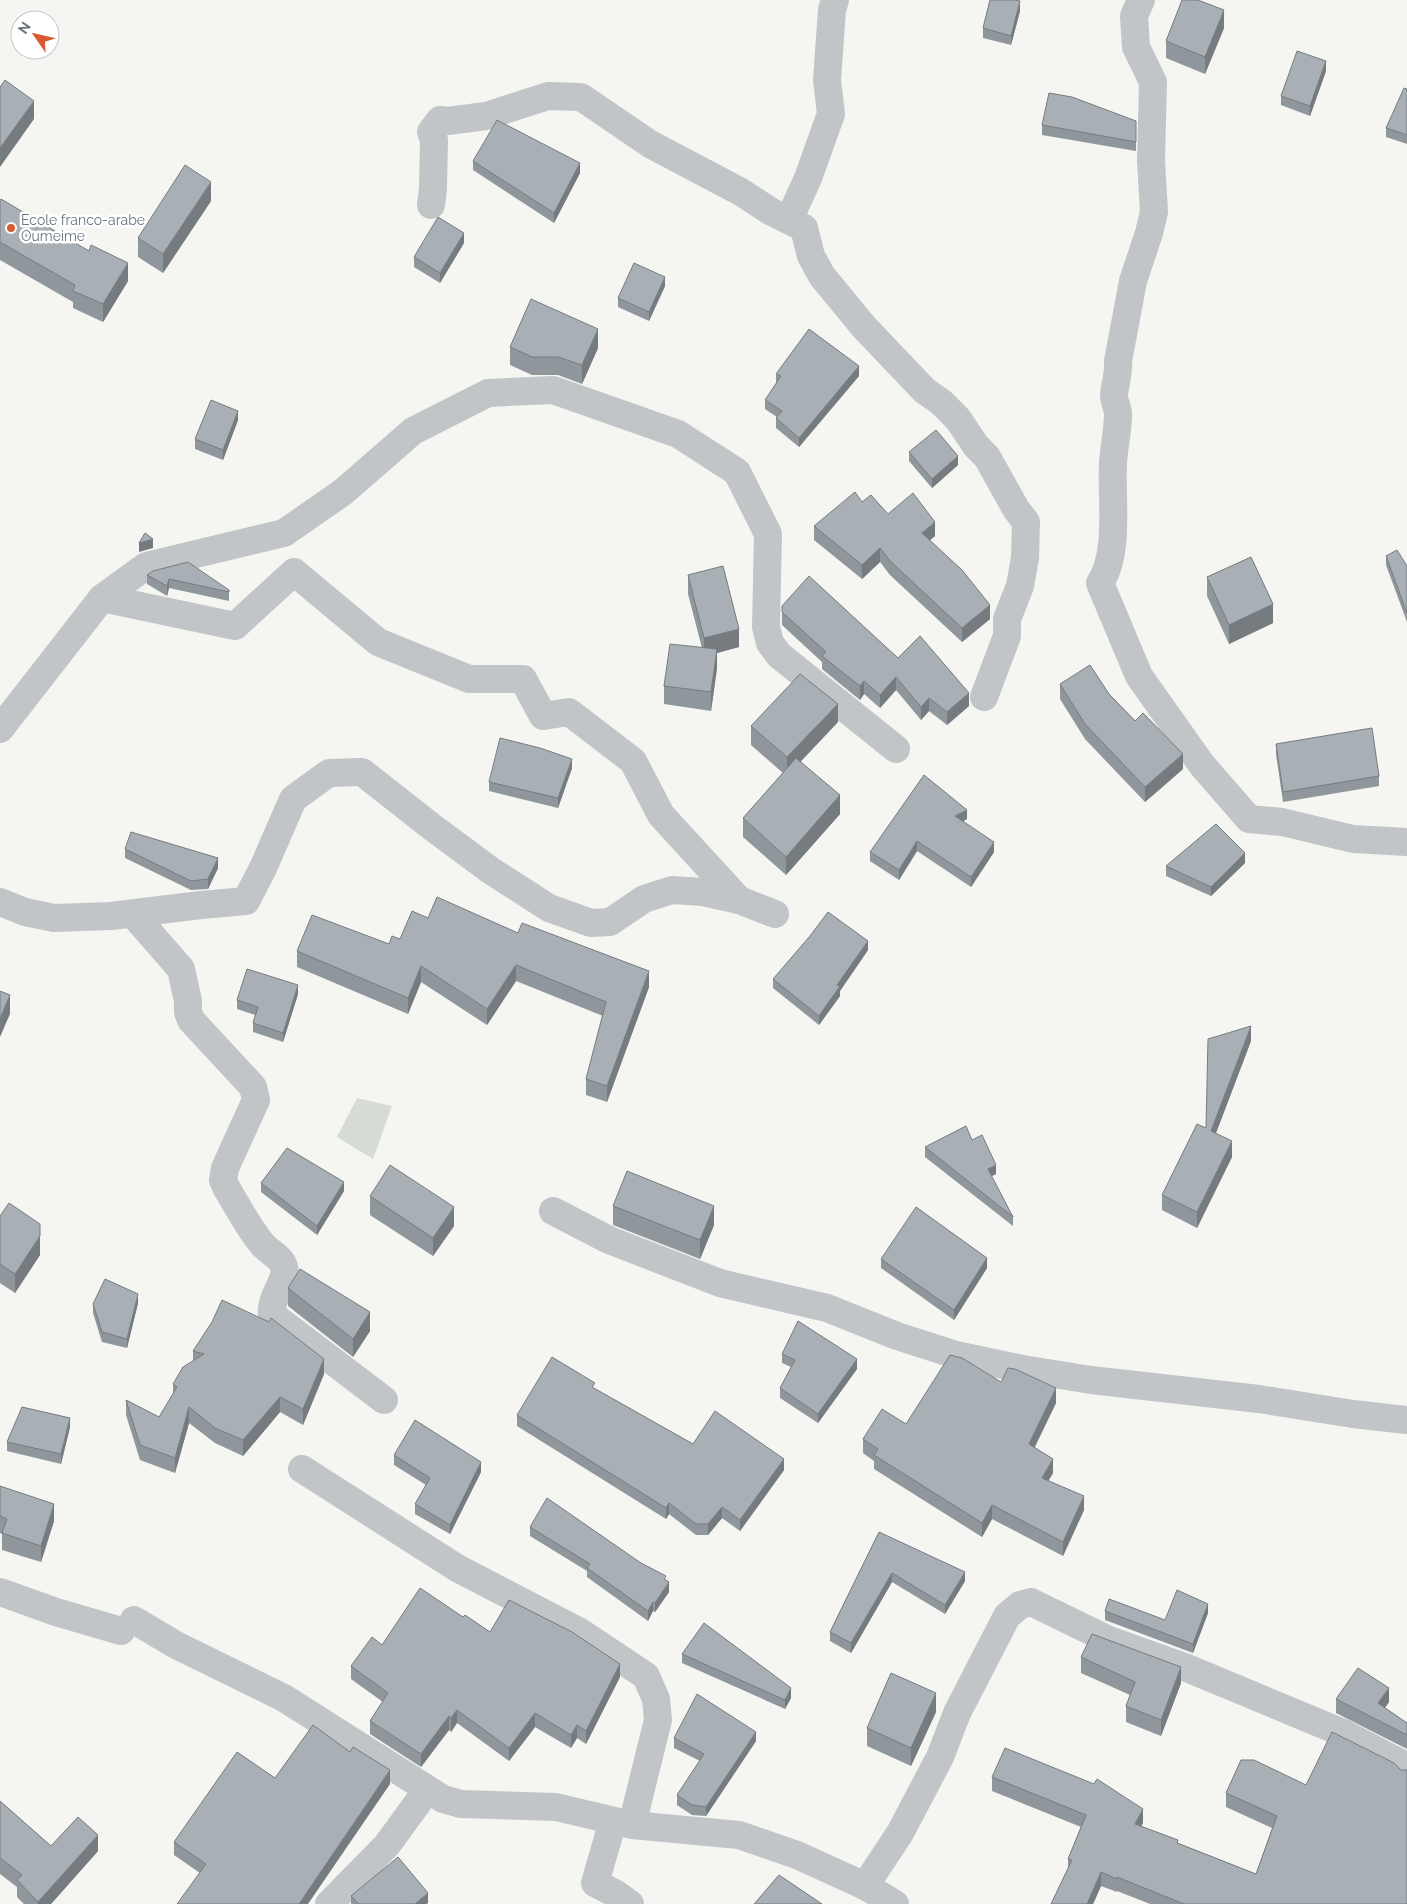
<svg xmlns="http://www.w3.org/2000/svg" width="1407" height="1904" viewBox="0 0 1407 1904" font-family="Raleway,sans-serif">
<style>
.green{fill:#d6dcd3}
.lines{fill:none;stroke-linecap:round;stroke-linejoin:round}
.minor{stroke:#c1c5c8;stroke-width:28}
.wall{fill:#90979c}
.shaded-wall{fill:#767b7f}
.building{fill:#a8b0b5;stroke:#767b7f}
.poi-dot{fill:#d75a30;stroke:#fff;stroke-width:2}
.labels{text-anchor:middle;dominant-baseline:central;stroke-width:5;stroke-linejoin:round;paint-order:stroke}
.poi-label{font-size:14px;fill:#667581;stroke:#fff;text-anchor:start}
</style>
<rect width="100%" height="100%" fill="#f5f5f2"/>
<polygon class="green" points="357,1098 392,1106 373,1159 337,1137"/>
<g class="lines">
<g class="minor">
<path d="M1141,0L1134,16L1136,47L1153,82L1151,160L1154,212L1149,233L1133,281L1118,361C1119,373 1115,384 1114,395C1114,402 1118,408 1118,414C1118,430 1114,447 1113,463C1111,499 1120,553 1100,583L1139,676L1202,765L1249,819L1282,822L1353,839L1407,842"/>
<polyline points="431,205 433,189 434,140 431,132 440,120 448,121 486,116 548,96 581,97 650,144 741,192 770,211 804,228 811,256 822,276 864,327 925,391 941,402 958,419 976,446 987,457 1016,509 1026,522 1025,558 1020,586 1007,619 1007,636 984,697"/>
<polyline points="789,220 808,178 831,114 827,80 832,10 835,0"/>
<polyline points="102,598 235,626 294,572 378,642 469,679 523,679 543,716 569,712 633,761 661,815 739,900"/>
<polyline points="0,729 102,598 146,566 284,533 343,492 413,431 488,393 553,390 678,434 737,472 768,534 766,627 770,643 779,655 896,749"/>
<polyline points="0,902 25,912 54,918 111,916 201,905 246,901 264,866 293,799 329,773 362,772 432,827 490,870 549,908 591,923 610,922 644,899 672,890 703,892 739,900 775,914"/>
<path d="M133,914L181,969L188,1001V1012L191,1020L253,1087L256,1100L225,1168L223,1180L227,1189C238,1207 249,1229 263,1245C269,1252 282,1258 284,1267C288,1280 269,1298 272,1315L384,1400"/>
<polyline points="553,1211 609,1240 720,1283 827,1308 897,1336 956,1355 1023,1369 1091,1380 1259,1399 1353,1414 1407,1420"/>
<polyline points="302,1469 457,1568 580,1632 646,1676 656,1699 658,1720 632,1825"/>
<polyline points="0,1592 56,1612 121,1631"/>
<polyline points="134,1620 176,1645 284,1698 443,1799 461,1804 556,1807 632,1825 739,1835 797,1855 865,1886 895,1904"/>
<polyline points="613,1821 595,1883 616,1894 630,1904"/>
<polyline points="865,1886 900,1833 940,1757 957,1713 1007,1616 1020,1605 1031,1602 1109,1640 1187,1668 1343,1733 1404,1765 1407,1769"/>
<polyline points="329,1904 387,1845 427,1790"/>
</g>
</g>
<g class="wall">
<polygon points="1020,11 1011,45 983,38 983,28"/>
<polygon points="1224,28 1205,74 1166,58 1166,41"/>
<polygon points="1326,71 1310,116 1281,105 1281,96"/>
<polygon points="1407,89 1407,144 1386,137 1386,128"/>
<polygon points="1136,121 1136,151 1042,135 1042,125"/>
<polygon points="473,161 580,173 554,223 473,170"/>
<polygon points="0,201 128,281 103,322 73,308 73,302 0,260"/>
<polygon points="211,201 163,273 138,257 138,238"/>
<polygon points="464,243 440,283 414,267 414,257"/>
<polygon points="665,286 649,321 618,307 618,298"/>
<polygon points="510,347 598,348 582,384 558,375 532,375 510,365"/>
<polygon points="776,374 859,376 799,447 776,428 776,418 777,417 765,409 765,400 776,384"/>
<polygon points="238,420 223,460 195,449 195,439"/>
<polygon points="909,452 958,465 932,488 909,461"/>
<polygon points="888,514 935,536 930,540 990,619 962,642 890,575 880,562 862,579 814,540 814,526"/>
<polygon points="1386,556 1407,566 1407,622 1386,565"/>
<polygon points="147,575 229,590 229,601 169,588 167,596 147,584"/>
<polygon points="688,575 739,647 717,653 717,668 711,711 664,704 664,686 702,648 688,594"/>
<polygon points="1207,577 1273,623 1229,644 1207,596"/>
<polygon points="782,606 898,658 969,706 947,725 929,711 921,720 896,690 880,708 864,694 860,700 822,669 822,662 782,625"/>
<polygon points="1060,684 1109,694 1183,769 1145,802 1085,739 1060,699"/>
<polygon points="838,722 801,761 840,814 786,875 743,837 743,818 783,773 751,745 751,726"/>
<polygon points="1276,744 1379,776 1379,786 1283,802 1276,754"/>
<polygon points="572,768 558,808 489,791 489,782"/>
<polygon points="967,819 963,821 994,852 971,887 917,851 899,880 870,861 870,852"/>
<polygon points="125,849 218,868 208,889 191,890 125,858"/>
<polygon points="1245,863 1211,896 1166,876 1166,866"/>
<polygon points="428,918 518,933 649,987 607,1102 586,1095 586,1079 603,1016 516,981 487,1025 421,982 408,1014 297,967 297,951 389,944 400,939"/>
<polygon points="868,950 840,991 840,996 819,1025 773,988 773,979"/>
<polygon points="298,994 283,1042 253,1032 253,1023 255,1015 237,1009 237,1000"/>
<polygon points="1251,1041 1216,1133 1232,1157 1197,1228 1162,1210 1162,1195 1206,1128"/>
<polygon points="972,1140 996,1174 991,1176 1013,1217 1013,1226 925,1157 925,1147"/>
<polygon points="261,1183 344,1191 317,1235 261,1192"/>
<polygon points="370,1196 454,1226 433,1256 370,1215"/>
<polygon points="613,1206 714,1225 700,1259 613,1225"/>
<polygon points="0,1216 40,1255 15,1293 0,1283"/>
<polygon points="881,1259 987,1268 954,1320 881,1268"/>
<polygon points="288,1288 370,1331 353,1357 288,1306"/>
<polygon points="138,1303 127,1348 102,1342 93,1313 93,1304"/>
<polygon points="193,1351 324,1374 303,1425 280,1412 243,1456 215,1443 189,1423 175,1473 140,1460 126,1415 126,1400 159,1417 173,1394 173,1384 193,1361"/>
<polygon points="782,1354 857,1369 818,1423 780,1398 780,1388 791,1367 782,1363"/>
<polygon points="1001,1382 1056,1403 1035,1447 1053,1473 1048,1481 1084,1510 1063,1556 992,1519 982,1537 874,1469 874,1461 863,1453 863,1439 906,1424"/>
<polygon points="595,1389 693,1444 784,1470 740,1531 722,1518 708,1535 696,1535 669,1514 666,1519 517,1426 517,1415"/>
<polygon points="70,1427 61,1464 7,1451 7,1442"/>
<polygon points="394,1455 481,1472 450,1534 415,1514 415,1504 426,1485 394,1465"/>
<polygon points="0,1486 54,1521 41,1562 2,1550 2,1534 0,1533"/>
<polygon points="530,1527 669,1592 655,1612 653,1611 648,1621 587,1577 587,1571 530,1536"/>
<polygon points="879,1532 965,1581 945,1614 892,1582 851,1653 830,1641 830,1632"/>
<polygon points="1105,1611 1165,1620 1208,1613 1193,1653 1105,1620"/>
<polygon points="463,1617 490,1632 620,1677 586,1744 577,1738 571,1748 535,1727 509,1761 457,1723 451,1732 449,1730 421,1767 370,1734 370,1721 383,1702 351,1679 351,1666 382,1645"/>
<polygon points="682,1654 791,1698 785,1709 682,1663"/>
<polygon points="1081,1657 1181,1683 1161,1736 1126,1722 1126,1706 1130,1695 1081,1673"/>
<polygon points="1336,1699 1389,1702 1385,1708 1407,1723 1407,1749 1336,1713"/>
<polygon points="936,1712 911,1766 867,1746 867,1728"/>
<polygon points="674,1738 756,1741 706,1816 692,1815 677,1805 677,1795 700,1761 674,1748"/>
<polygon points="350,1752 390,1784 200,1873 174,1855 174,1842 275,1778"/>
<polygon points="1241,1760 1407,1904 1150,1904 1117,1891 1117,1892 1101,1886 1093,1904 1051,1904 1068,1868 1068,1859 1081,1827 992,1791 992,1777 1143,1823 1141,1826 1178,1843 1256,1874 1272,1828 1226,1807 1226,1793"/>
<polygon points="0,1801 51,1846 98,1851 51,1904 24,1904 17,1897 17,1887 0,1874"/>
<polygon points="351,1896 428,1903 426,1904 351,1904"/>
</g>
<g class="shaded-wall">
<polygon points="1020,1 1020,11 1011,45 1011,36"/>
<polygon points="1224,10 1224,28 1205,74 1205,57"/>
<polygon points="1326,61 1326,71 1310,116 1310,106"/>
<polygon points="34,101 34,119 0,167 0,148"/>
<polygon points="580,163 580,173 554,223 554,213"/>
<polygon points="211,182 211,201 163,273 163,254"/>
<polygon points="464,233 464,243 440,283 440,273"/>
<polygon points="128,263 128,281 103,322 103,304"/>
<polygon points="665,277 665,286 649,321 649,312"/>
<polygon points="598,329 598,348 582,384 582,365"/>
<polygon points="859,366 859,376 799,447 799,438"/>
<polygon points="238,411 238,420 223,460 223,450"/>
<polygon points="958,456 958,465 932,488 932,479"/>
<polygon points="935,522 935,536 922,547 922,533"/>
<polygon points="153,539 153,548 139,552 139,543"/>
<polygon points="880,548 880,562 862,579 862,565"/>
<polygon points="169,579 169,588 167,596 167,586"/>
<polygon points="1273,604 1273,623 1229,644 1229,625"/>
<polygon points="990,605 990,619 962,642 962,628"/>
<polygon points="739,629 739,647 717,653 717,668 711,711 711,692 704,657 704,638"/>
<polygon points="896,677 896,690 880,708 880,695"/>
<polygon points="864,681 864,694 860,700 860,686"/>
<polygon points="969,693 969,706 947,725 947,712"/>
<polygon points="929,698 929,711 921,720 921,707"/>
<polygon points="838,704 838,722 787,776 787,757"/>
<polygon points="1183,754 1183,769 1145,802 1145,787"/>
<polygon points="572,759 572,768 558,808 558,798"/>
<polygon points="840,795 840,814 786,875 786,857"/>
<polygon points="967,810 967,819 955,826 955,816"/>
<polygon points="917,841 917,851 899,880 899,870"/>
<polygon points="994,842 994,852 971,887 971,877"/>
<polygon points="1245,853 1245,863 1211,896 1211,887"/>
<polygon points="218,858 218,868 208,889 208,879"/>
<polygon points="868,941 868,950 840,991 840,996 819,1025 819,1016 837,985"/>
<polygon points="516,965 516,981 487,1025 487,1009"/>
<polygon points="421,966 421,982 408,1014 408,998"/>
<polygon points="649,971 649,987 607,1102 607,1086"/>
<polygon points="298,985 298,994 283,1042 283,1033"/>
<polygon points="10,995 10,1014 0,1037 0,1019"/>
<polygon points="1251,1026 1251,1041 1211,1146 1211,1131"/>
<polygon points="1232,1141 1232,1157 1197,1228 1197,1212"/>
<polygon points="996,1165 996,1174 988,1178 988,1169"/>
<polygon points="344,1182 344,1191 317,1235 317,1226"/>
<polygon points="714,1206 714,1225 700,1259 700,1240"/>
<polygon points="454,1207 454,1226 433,1256 433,1238"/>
<polygon points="40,1236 40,1255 15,1293 15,1274"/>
<polygon points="987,1258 987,1268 954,1320 954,1310"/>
<polygon points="138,1294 138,1303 127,1348 127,1339"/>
<polygon points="370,1312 370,1331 353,1357 353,1339"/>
<polygon points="324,1359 324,1374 303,1425 303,1409"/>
<polygon points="857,1359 857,1369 818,1423 818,1414"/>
<polygon points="1056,1388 1056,1403 1029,1458 1029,1444"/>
<polygon points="280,1397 280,1412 243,1456 243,1440"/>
<polygon points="189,1407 189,1423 175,1473 175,1458"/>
<polygon points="70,1418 70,1427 61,1464 61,1454"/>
<polygon points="784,1459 784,1470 740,1531 740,1520"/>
<polygon points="1053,1459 1053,1473 1042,1492 1042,1478"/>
<polygon points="481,1462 481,1472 450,1534 450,1525"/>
<polygon points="1084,1496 1084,1510 1063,1556 1063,1542"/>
<polygon points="669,1503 669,1514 666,1519 666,1508"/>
<polygon points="54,1504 54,1521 41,1562 41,1546"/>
<polygon points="992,1505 992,1519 982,1537 982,1523"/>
<polygon points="722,1507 722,1518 708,1535 708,1524"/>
<polygon points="965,1572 965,1581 945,1614 945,1605"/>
<polygon points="892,1573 892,1582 851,1653 851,1643"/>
<polygon points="669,1582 669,1592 655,1612 655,1603"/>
<polygon points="653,1602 653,1611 648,1621 648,1611"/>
<polygon points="1208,1604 1208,1613 1193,1653 1193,1644"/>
<polygon points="620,1664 620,1677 586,1744 586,1731"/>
<polygon points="1181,1667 1181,1683 1161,1736 1161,1720"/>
<polygon points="791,1688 791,1698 785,1709 785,1700"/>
<polygon points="1389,1688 1389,1702 1378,1717 1378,1703"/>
<polygon points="936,1693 936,1712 911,1766 911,1748"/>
<polygon points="457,1710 457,1723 451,1732 451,1718"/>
<polygon points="535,1713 535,1727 509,1761 509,1748"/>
<polygon points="449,1716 449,1730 421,1767 421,1754"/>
<polygon points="577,1725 577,1738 571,1748 571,1735"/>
<polygon points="756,1732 756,1741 706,1816 706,1807"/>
<polygon points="390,1770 390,1784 308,1904 299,1904"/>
<polygon points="1143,1809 1143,1823 1135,1838 1135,1824"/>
<polygon points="98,1835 98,1851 51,1904 38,1904 38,1902"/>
<polygon points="1101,1872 1101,1886 1093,1904 1087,1904"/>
<polygon points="428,1893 428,1903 426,1904 415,1904"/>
</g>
<g class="building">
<polygon points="990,0 1015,0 1020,1 1011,36 983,28"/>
<polygon points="1182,0 1198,0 1224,10 1205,57 1166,41"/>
<polygon points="1297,51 1326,61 1310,106 1281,96"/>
<polygon points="5,80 34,101 0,148 0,87"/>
<polygon points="1404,88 1407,89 1407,135 1386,128"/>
<polygon points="1049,93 1072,97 1136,121 1136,142 1042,125"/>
<polygon points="497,120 580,163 554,213 473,161"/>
<polygon points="185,165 211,182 163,254 138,238"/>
<polygon points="1,199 89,251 91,245 128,263 103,304 73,291 75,285 0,242 0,201"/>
<polygon points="438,217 464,233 440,273 414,257"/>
<polygon points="634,263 665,277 649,312 618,298"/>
<polygon points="531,299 598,329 582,365 558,357 532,357 510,347"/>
<polygon points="809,329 859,366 799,438 776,418 782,411 765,400 781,376 776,374"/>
<polygon points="211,400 238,411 223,450 195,439"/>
<polygon points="936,430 958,456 932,479 909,452"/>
<polygon points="855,492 862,502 871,495 888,514 913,493 935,522 922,533 962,570 990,605 962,628 890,561 880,548 862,565 814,526"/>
<polygon points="145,533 153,539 139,543"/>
<polygon points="1397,550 1407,566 1407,613 1386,556"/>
<polygon points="1251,557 1273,604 1229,625 1207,577"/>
<polygon points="188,562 229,590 229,592 169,579 167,586 147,575 153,571"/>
<polygon points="723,566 739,629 704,638 688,575"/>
<polygon points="809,576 898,658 920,636 969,693 947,712 929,698 921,707 896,677 880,695 864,681 860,686 822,656 826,652 782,612 782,606"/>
<polygon points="670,644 717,649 711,692 664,686"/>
<polygon points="1090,665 1109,694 1135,721 1143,713 1183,754 1145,787 1085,724 1060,684"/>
<polygon points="800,674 838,704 787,757 751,726"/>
<polygon points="1372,728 1379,776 1283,792 1276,744"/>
<polygon points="500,738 540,748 572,759 558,798 489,782"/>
<polygon points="796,758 840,795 786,857 743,818"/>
<polygon points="924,775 967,810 955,816 994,842 971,877 917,841 899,870 870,852"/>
<polygon points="1216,824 1245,853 1211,887 1166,866"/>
<polygon points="131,832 218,858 208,879 191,881 125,849"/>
<polygon points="437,897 518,933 522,923 649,971 607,1086 586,1079 606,1002 516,965 487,1009 421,966 408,998 297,951 312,915 389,944 392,936 400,939 412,911 428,918"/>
<polygon points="828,912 868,941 837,985 840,986 819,1016 773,979 810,936"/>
<polygon points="247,969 298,985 283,1033 253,1023 258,1007 237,1000"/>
<polygon points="0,991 10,995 0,1019"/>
<polygon points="1251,1026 1211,1131 1232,1141 1197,1212 1162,1195 1197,1124 1206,1128 1208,1039"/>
<polygon points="966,1126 972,1140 982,1135 996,1165 988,1169 1013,1217 925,1147"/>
<polygon points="287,1148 344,1182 317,1226 261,1183"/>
<polygon points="390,1165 454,1207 433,1238 370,1196"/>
<polygon points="627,1171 714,1206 700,1240 613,1206"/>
<polygon points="9,1203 40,1224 40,1236 15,1274 0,1264 0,1216"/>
<polygon points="916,1207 987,1258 954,1310 881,1259"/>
<polygon points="300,1269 370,1312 353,1339 288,1288"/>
<polygon points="105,1279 138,1294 127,1339 102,1332 93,1304"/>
<polygon points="222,1300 269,1322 271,1318 324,1359 303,1409 280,1397 243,1440 215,1428 189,1407 175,1458 140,1445 126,1400 159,1417 177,1387 173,1384 183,1367 204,1354 193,1351 212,1322"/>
<polygon points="798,1321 857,1359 818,1414 780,1388 795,1360 782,1354"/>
<polygon points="950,1355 962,1358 1001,1382 1008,1368 1015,1369 1056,1388 1029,1444 1053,1459 1042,1478 1084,1496 1063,1542 992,1505 982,1523 874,1455 878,1449 863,1439 882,1409 906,1424"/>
<polygon points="552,1357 595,1383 592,1387 693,1444 715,1411 784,1459 740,1520 722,1507 708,1524 696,1524 669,1503 666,1508 517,1415"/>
<polygon points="22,1407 70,1418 61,1454 7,1442"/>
<polygon points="415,1420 481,1462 450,1525 415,1504 430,1478 394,1455"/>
<polygon points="0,1486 54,1504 41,1546 2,1533 7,1519 0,1516"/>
<polygon points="547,1498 641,1563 666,1576 664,1579 669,1582 655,1603 653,1602 648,1611 587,1568 590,1564 530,1527"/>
<polygon points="879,1532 965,1572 945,1605 892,1573 851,1643 830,1632"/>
<polygon points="420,1588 463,1617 465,1615 490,1632 509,1600 572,1632 620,1664 586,1731 577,1725 571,1735 535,1713 509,1748 457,1710 451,1718 449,1716 421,1754 370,1721 388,1693 351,1666 372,1637 382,1645"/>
<polygon points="1177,1590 1208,1604 1193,1644 1105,1611 1109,1599 1165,1620"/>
<polygon points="704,1623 791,1688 785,1700 682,1654"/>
<polygon points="1092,1634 1181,1667 1161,1720 1126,1706 1135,1682 1081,1657"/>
<polygon points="1358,1668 1389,1688 1378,1703 1407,1723 1407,1735 1336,1699"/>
<polygon points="891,1673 936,1693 911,1748 867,1728"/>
<polygon points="697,1694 756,1732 706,1807 692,1805 677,1795 704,1754 674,1738"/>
<polygon points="313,1725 350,1752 353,1747 390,1770 299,1904 177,1904 206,1864 174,1842 237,1752 275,1778"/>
<polygon points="1332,1732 1394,1763 1401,1770 1407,1770 1407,1904 1184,1904 1117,1877 1117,1879 1101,1872 1087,1904 1051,1904 1072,1860 1068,1859 1086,1815 992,1777 1005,1748 1094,1784 1097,1779 1143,1809 1135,1824 1178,1840 1177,1843 1256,1874 1277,1816 1226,1793 1241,1760 1254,1760 1306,1785"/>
<polygon points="0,1801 51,1846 78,1817 98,1835 38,1902 17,1880 22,1875 0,1858"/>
<polygon points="398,1857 428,1893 415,1904 359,1904 351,1896"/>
<polygon points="779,1875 822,1904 754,1904"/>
</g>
<circle class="poi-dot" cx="11" cy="228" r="5"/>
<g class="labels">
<g class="poi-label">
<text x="21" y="220">Ecole franco-arabe<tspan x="21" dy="16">Oumeime</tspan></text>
</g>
</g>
<g transform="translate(35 35) rotate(304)"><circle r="24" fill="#ffffff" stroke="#c2c8cd"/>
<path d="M0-4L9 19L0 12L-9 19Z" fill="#d75a30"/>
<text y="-8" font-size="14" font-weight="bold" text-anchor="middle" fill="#667581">N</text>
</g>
</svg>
